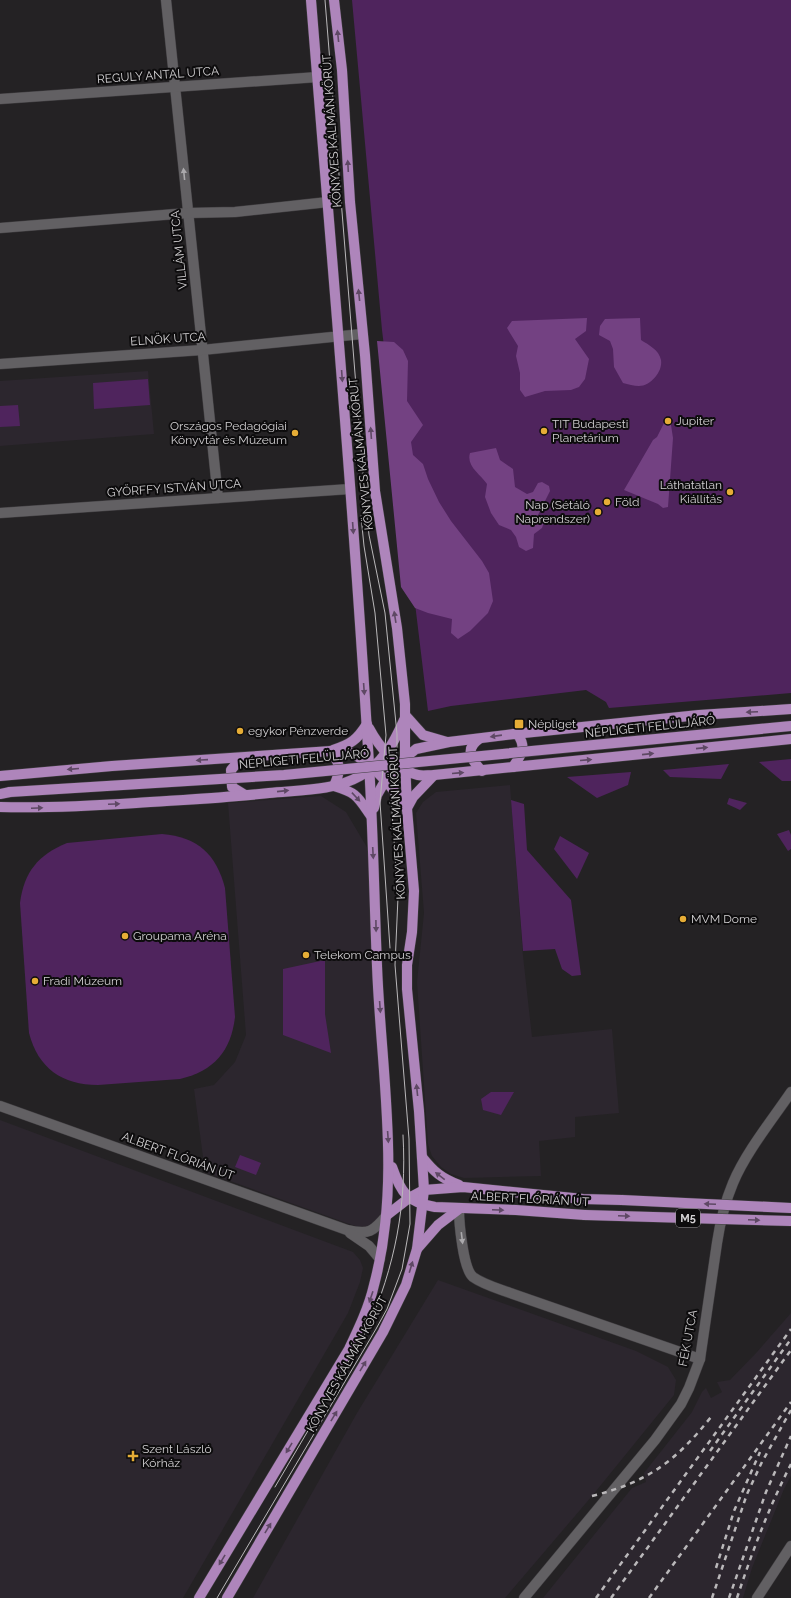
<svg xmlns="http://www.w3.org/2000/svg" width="791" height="1598" viewBox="0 0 791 1598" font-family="Raleway,sans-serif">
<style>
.built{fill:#2c262e}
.green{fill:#4f245d}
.forest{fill:#734182}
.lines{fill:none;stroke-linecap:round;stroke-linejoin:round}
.minor-casing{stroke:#403e41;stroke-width:11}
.major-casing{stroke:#403e41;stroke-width:11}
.minor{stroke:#626063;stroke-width:10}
.major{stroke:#ae85bb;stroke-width:10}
.tram{stroke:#bab8ba;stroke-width:1}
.rail{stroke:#bab8ba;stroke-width:2.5;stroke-dasharray:5 5;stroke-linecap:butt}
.major-bridge-casing{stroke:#403e41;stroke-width:11;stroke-linecap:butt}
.major-bridge{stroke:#ae85bb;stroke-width:10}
.oneway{fill:#5e4864}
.oneway2{fill:#aba9ac}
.poi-dot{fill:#e6ad36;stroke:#0d0c0d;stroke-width:1.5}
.labels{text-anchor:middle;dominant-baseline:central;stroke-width:4;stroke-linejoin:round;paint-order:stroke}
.shield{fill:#0d0c0d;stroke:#989698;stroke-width:1}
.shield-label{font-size:11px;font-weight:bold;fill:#d3d1d3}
.street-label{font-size:12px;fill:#d3d1d3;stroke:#0d0c0d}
.poi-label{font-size:12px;fill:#d3d1d3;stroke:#0d0c0d;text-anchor:start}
</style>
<rect width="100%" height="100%" fill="#242224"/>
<g class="built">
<polygon points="148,371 154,434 0,446 0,381"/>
<polygon points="510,785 523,956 532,1037 612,1029 619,1113 575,1117 575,1137 539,1141 541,1176 464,1178 451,1174 441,1167 432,1156 428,1144 417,982 424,913 416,813 423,802 436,792"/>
<polygon points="321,796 346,812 368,849 386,1141 380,1235 205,1172 194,1089 214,1085 235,1062 246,1035 228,803"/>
<polygon points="0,1120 353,1252 360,1260 363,1268 360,1282 348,1313 183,1598 0,1598"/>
<polygon points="438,1280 636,1351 668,1367 676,1380 674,1395 592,1496 505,1598 253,1598 357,1413"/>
<polygon points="791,1313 791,1476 784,1489 752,1568 743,1598 543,1598 632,1488 646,1482 644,1473 692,1412 702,1392 706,1388 711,1398 722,1392 717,1382 730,1380 757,1352"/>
</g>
<g class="green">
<polygon points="352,0 791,0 791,693 609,708 606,702 586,690 451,706 428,711 382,330"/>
<polygon points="148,379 150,405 94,409 93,383"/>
<polygon points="18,405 20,426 0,427 0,406"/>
<polygon points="791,759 791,781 782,781 759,762"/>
<polygon points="729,764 721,779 670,777 663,770"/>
<polygon points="631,772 628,785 597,798 567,777"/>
<polygon points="729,798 747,803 740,810 727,804"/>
<polygon points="511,800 524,804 527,850 571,900 581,975 572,976 562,969 555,949 523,951"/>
<polygon points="789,830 791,835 791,849 788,851 777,834"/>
<path d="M162,834C198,837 216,854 225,888L235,1017C231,1051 214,1071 180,1079L98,1085C62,1085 38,1068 29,1033L20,903C24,872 38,855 67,843Z"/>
<polygon points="560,836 589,853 577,879 554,849"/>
<polygon points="325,960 325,1014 331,1053 283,1035 283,969"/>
<polygon points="491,1092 514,1092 501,1115 483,1110 481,1099"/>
<polygon points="240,1155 261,1163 256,1175 235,1167"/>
</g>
<g class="forest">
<polygon points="587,318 586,331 575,339 589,359 585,379 579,387 571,390 545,391 525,397 520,390 520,373 516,356 518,346 507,328 512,321"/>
<path d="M640,318L641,340C649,345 659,350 661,360C663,372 650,386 639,386C634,386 628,384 623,383L614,367L613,349L610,341L599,335L600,326L605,319Z"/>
<polygon points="377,341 394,342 403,350 408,361 407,401 423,425 411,442 413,455 423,464 428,479 439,502 451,521 482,561 489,573 493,601 488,613 470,631 458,639 451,633 452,619 428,613 415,608 401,587"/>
<polygon points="664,423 671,425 673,438 668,507 663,508 658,504 624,490 653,440 657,437"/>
<path d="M496,448L500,460L513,469L515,487L527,494L533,492L538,483L542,482L549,486L550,491L538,515L544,522L542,528L534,534L533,548L526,551L519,547L516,537L511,530L499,525L491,513L485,497L487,484C480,474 466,466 470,453Z"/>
</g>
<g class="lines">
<defs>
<g id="minor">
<polyline points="166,0 218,498"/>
<polyline points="0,99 318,77"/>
<polyline points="0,228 188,213 235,212 328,202"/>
<polyline points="0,364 202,350 362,334"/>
<polyline points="0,513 350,489"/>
<path d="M0,1106L347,1230C369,1235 373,1232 387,1215"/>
<path d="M459,1209C459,1222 463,1269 473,1277C484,1285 500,1289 513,1294L700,1359"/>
<polyline points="350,1233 369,1246 380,1259"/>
<path d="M524,1598L655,1440L681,1404L689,1388L700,1359L717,1243C720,1223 725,1202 733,1183C746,1152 772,1120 791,1092"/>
<polyline points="757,1598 791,1546"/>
</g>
<g id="major">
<polyline points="406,716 423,735 447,742"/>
<path d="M369,728C378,745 398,771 418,775C423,776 428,775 434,775L791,739"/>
<path d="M479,739C464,749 472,761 482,771"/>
<path d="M333,750C351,744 357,740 367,724"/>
<path d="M331,751C341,765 341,770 334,786"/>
<polyline points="241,758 231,770 232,787 245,795"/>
<path d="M513,767C521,755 527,748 518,735L514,734"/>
<path d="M0,776L112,766L331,751C338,752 347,751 353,754C373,764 395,790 407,809"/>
<path d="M334,786C357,793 357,796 371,816"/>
<polyline points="0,794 10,792"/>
<path d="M0,807C46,808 91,806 136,803C180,800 225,798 269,793C299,790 334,791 360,776C383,763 394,743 404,720"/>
<polyline points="374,808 377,795 385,781 405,758 416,749 449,742 514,734 699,715 791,709"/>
<polyline points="407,808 413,797 434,775"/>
<path d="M422,1157C434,1172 441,1178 459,1185"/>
<path d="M392,1167C401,1193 407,1202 435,1207L516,1210L585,1215"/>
<polyline points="387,1215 409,1198 424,1190 463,1187 583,1199 622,1200"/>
<polyline points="417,1249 438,1225 459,1209"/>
<path d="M199,1598L349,1349C359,1328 369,1307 374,1285C402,1180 381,1073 377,966C374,893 373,821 368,748C353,498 331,249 311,0"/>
<polyline points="227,1598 383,1332 406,1285 417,1249 424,1190 419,1111 407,989 407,965 412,932 414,891 407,809 405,758 405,704 397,628 375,491 365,355 350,202 342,70 334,0"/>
</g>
</defs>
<use href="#minor" class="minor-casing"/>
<use href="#major" class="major-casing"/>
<use href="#minor" class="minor"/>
<use href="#major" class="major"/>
<g class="tram">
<polyline points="361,516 364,546 375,613 386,735 380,802 390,948"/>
<path d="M275,1487L367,1330C395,1266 407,1206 403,1135"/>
<polyline points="217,1598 376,1329 387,1309 402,1269 410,1224 409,1139 395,965 398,897 391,797 397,750 397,734 385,613 369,535 365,498 325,0"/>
</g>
<g class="rail">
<polyline points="710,1451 791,1339"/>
<path d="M592,1496C648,1482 676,1461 711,1417"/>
<polyline points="716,1568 734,1511 760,1452"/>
<polyline points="596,1598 791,1329"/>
<polyline points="611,1598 791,1350"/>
<polyline points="649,1598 791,1402"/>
<polyline points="712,1598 747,1494 762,1462 791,1410"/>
<polyline points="729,1598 766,1492 791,1436"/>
<path d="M737,1598C752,1552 769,1507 791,1464"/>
</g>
<defs>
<g id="major-bridge">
<polyline points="10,792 284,775 791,726"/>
<polyline points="622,1200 791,1208"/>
<polyline points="585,1215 791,1221"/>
</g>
</defs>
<use href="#major-bridge" class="major-bridge-casing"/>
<use href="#major-bridge" class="major-bridge"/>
</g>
<defs><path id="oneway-solid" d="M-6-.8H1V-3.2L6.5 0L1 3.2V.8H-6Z"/></defs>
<g class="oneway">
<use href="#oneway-solid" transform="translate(338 36) rotate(-96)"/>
<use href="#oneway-solid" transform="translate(348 166) rotate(-93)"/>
<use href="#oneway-solid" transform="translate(359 295) rotate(-96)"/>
<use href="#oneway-solid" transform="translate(342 376) rotate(86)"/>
<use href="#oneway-solid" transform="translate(371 433) rotate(-94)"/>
<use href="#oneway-solid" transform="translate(353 528) rotate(86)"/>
<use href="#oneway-solid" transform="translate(395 617) rotate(-99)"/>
<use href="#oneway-solid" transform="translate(364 689) rotate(86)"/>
<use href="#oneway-solid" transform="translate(752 712) rotate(177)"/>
<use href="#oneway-solid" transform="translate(496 736) rotate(172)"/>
<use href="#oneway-solid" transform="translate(702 748) rotate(-6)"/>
<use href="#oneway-solid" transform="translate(648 754) rotate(-6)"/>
<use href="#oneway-solid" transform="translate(202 760) rotate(176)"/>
<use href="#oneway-solid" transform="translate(586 760) rotate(-5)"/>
<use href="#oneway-solid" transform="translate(73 769) rotate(175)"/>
<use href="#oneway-solid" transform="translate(458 773) rotate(-5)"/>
<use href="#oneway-solid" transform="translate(283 791) rotate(-6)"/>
<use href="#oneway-solid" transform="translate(356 797) rotate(47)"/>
<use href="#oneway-solid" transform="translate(114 804) rotate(-3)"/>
<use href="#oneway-solid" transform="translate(37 808) rotate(-2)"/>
<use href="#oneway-solid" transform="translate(373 853) rotate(87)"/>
<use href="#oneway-solid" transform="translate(376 926) rotate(89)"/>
<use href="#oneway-solid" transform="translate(380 1007) rotate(86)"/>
<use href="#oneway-solid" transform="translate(417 1090) rotate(-96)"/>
<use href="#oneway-solid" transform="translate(388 1137) rotate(86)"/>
<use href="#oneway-solid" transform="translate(440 1176) rotate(-142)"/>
<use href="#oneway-solid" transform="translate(710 1204) rotate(-177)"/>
<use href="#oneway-solid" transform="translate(498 1210) rotate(2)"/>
<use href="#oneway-solid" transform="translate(624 1216) rotate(2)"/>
<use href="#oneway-solid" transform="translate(754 1220) rotate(2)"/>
<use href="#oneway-solid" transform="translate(411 1267) rotate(-73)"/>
<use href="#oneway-solid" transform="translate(371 1297) rotate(109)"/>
<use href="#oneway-solid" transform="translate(363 1366) rotate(-59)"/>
<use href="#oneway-solid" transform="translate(334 1416) rotate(-59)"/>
<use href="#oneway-solid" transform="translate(289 1448) rotate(121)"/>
<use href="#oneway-solid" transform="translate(268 1528) rotate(-59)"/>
<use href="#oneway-solid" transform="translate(222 1560) rotate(121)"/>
</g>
<g class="oneway2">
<use href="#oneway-solid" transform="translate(184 174) rotate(-96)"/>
<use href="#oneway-solid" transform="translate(462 1238) rotate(83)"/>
</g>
<g class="poi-dot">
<circle cx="668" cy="421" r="4"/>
<circle cx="544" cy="431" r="4"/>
<circle cx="295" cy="433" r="4"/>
<circle cx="730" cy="492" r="4"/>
<circle cx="607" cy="502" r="4"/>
<circle cx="598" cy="512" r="4"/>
<rect x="514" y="719" width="10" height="10" rx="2"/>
<circle cx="240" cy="731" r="4"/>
<circle cx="683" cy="919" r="4"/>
<circle cx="125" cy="936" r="4"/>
<circle cx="306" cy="955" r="4"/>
<circle cx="35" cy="981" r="4"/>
<path d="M131 1450h4v4h4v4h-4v4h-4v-4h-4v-4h4z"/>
</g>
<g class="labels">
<rect class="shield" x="676" y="1209" width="24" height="18" rx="3"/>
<g class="shield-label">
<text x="688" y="1218">M5</text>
</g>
<g class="street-label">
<text transform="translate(158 75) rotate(-4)">REGULY ANTAL UTCA</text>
<text transform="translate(332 131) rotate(-94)">KÖNYVES KÁLMÁN KÖRÚT</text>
<text transform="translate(179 250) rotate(-96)">VILLÁM UTCA</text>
<text transform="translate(168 339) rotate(-4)">ELNÖK UTCA</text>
<text transform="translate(361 454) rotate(-96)">KÖNYVES KÁLMÁN KÖRÚT</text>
<text transform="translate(174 488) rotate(-4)">GYŐRFFY ISTVÁN UTCA</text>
<text transform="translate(650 727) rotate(-6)">NÉPLIGETI FELÜLJÁRÓ</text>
<text transform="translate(304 759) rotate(-5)">NÉPLIGETI FELÜLJÁRÓ</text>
<text transform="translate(397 823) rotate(-93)">KÖNYVES KÁLMÁN KÖRÚT</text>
<text transform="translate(178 1156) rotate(20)">ALBERT FLÓRIÁN ÚT</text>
<text transform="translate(530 1199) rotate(3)">ALBERT FLÓRIÁN ÚT</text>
<text transform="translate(688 1338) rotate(-79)">FÉK UTCA</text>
<text transform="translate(347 1364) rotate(-61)">KÖNYVES KÁLMÁN KÖRÚT</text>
</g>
<g class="poi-label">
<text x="676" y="421">Jupiter</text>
<text x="552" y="424">TIT Budapesti<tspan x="552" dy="14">Planetárium</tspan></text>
<text x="287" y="426" text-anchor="end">Országos Pedagógiai<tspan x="287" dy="14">Könyvtár és Múzeum</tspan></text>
<text x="722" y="485" text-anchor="end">Láthatatlan<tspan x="722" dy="14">Kiállítás</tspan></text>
<text x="615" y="502">Föld</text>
<text x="590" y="505" text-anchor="end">Nap (Sétáló<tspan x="590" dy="14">Naprendszer)</tspan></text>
<text x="528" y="724">Népliget</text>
<text x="248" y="731">egykor Pénzverde</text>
<text x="691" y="919">MVM Dome</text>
<text x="133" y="936">Groupama Aréna</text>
<text x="314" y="955">Telekom Campus</text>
<text x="43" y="981">Fradi Múzeum</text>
<text x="142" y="1449">Szent László<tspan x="142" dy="14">Kórház</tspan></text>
</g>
</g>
</svg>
